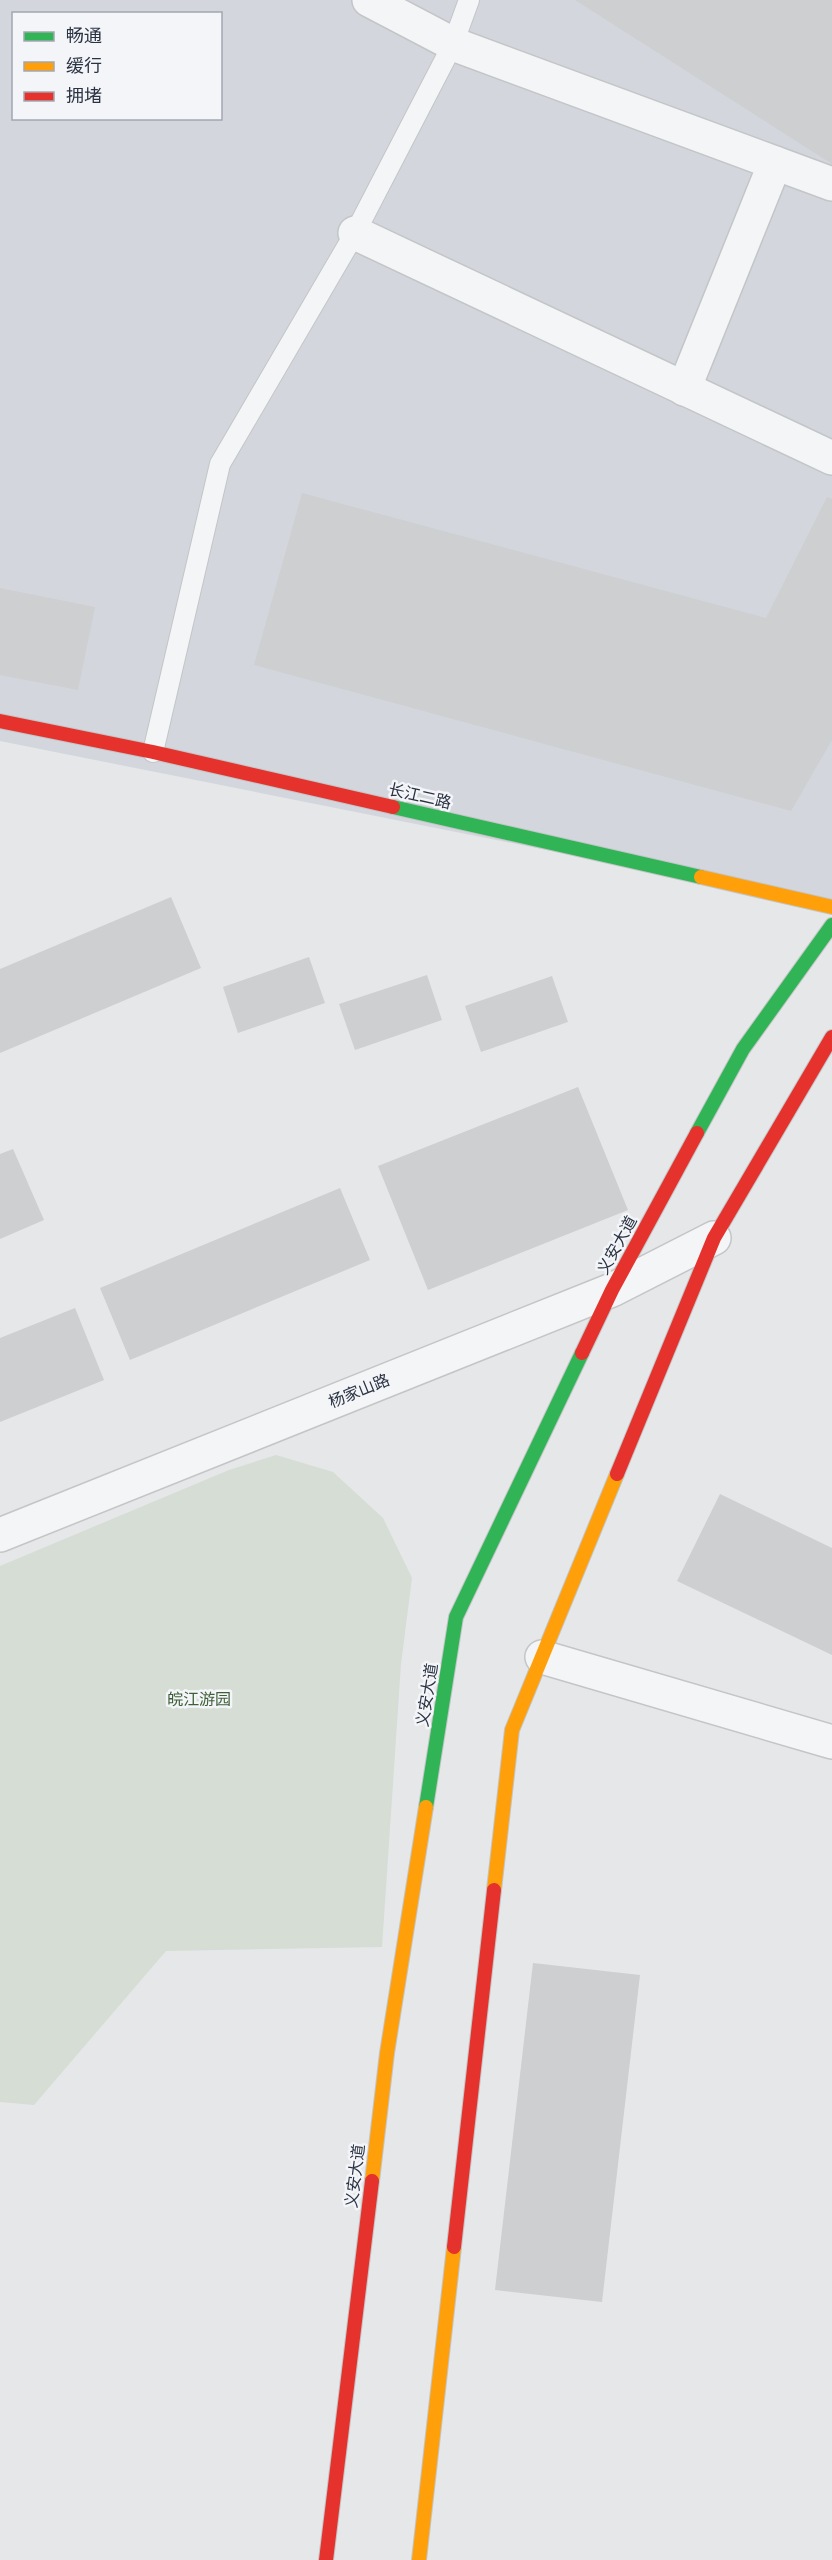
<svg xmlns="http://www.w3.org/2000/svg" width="832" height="2560" viewBox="0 0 832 2560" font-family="Roboto,'Noto Sans SC',sans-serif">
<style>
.built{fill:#d3d6dc;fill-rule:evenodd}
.green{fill:#d5ddd5}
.building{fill:#cdcfd1}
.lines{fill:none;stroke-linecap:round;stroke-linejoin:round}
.lane-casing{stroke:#c3c5c7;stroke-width:22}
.street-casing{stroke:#c3c5c7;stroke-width:36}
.fast-casing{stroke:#c3c5c7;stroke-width:16}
.slow-casing{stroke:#c3c5c7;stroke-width:16}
.jam-casing{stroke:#c3c5c7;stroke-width:16}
.lane{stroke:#f4f5f6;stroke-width:20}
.street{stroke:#f4f5f6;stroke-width:33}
.fast{stroke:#30b455;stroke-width:14}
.slow{stroke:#ff9f0a;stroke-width:14}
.jam{stroke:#e5322d;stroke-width:14}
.labels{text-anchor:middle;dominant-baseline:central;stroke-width:5;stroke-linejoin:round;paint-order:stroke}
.street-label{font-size:16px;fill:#2b3343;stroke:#f3f5f8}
.park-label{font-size:16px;fill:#3f5f38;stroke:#f3f5f8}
</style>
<rect width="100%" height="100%" fill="#e5e7e9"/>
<path class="built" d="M0,0H832V907L0,741ZM14,14H220V118H14Z"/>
<polygon class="green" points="276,1455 333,1472 383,1518 412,1578 401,1664 382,1947 166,1951 34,2105 0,2102 0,1566 229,1470"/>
<g class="building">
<polygon points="575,0 832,0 832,164"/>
<polygon points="302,493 766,618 827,497 832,499 832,740 791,811 254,665"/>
<polygon points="0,588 95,607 78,690 0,675"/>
<polygon points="171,897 201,968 0,1053 0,969"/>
<polygon points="309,957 325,1003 238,1033 223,987"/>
<polygon points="427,975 442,1020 355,1050 339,1004"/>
<polygon points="552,976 568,1022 481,1052 465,1006"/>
<polygon points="578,1087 628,1210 428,1290 378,1166"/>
<polygon points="13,1149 44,1220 0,1239 0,1154"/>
<polygon points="340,1188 370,1260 130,1360 100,1288"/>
<polygon points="75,1308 104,1380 0,1422 0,1338"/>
<polygon points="720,1494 832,1548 832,1655 677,1581"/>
<polygon points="533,1963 640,1975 602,2302 495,2290"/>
</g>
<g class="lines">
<defs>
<polyline id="lane" points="153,752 220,464 355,233 453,44 469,0"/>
<g id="street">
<polyline points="369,0 453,44 775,163 684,389"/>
<polyline points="775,163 832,184"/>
<polyline points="355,233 832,458"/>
<polyline points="0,1535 612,1290 714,1238"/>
<polyline points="542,1657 832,1742"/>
</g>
<g id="fast">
<polyline points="393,807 701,877"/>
<polyline points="697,1133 743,1049 832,925"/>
<polyline points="426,1807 456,1617 582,1353"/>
</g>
<g id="slow">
<polyline points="701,877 832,907"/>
<polyline points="494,1890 512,1730 617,1474"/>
<polyline points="372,2181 387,2053 426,1807"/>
<polyline points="419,2560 454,2247"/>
</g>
<g id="jam">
<polyline points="0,721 153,752 393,807"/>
<polyline points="582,1353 612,1290 697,1133"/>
<polyline points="617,1474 714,1238 832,1037"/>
<polyline points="454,2247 494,1890"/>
<polyline points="326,2560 372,2181"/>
</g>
</defs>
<use href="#lane" class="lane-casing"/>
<use href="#street" class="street-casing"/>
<use href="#fast" class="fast-casing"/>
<use href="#slow" class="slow-casing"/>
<use href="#jam" class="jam-casing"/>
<use href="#lane" class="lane"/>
<use href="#street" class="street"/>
<use href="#fast" class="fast"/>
<use href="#slow" class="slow"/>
<use href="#jam" class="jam"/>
</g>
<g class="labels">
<g class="street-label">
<text transform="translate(420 796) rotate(13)">长江二路</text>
<text transform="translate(617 1245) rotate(-61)">义安大道</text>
<text transform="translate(359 1391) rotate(-22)">杨家山路</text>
<text transform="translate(427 1695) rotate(-81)">义安大道</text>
<text transform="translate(355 2176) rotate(-83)">义安大道</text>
</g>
<g class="park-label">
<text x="199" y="1699">皖江游园</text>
</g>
</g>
<rect x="12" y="12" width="210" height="108" fill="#f3f5f8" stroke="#a3a7b0" stroke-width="1.5"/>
<rect x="24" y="32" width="30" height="9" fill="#30b455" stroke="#a3a7b0" stroke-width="1.5"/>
<text x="66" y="42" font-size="18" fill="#2b3343">畅通</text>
<rect x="24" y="62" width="30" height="9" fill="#ff9f0a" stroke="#a3a7b0" stroke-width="1.5"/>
<text x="66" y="72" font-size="18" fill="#2b3343">缓行</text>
<rect x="24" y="92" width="30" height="9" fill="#e5322d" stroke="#a3a7b0" stroke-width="1.5"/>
<text x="66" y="102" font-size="18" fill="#2b3343">拥堵</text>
</svg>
